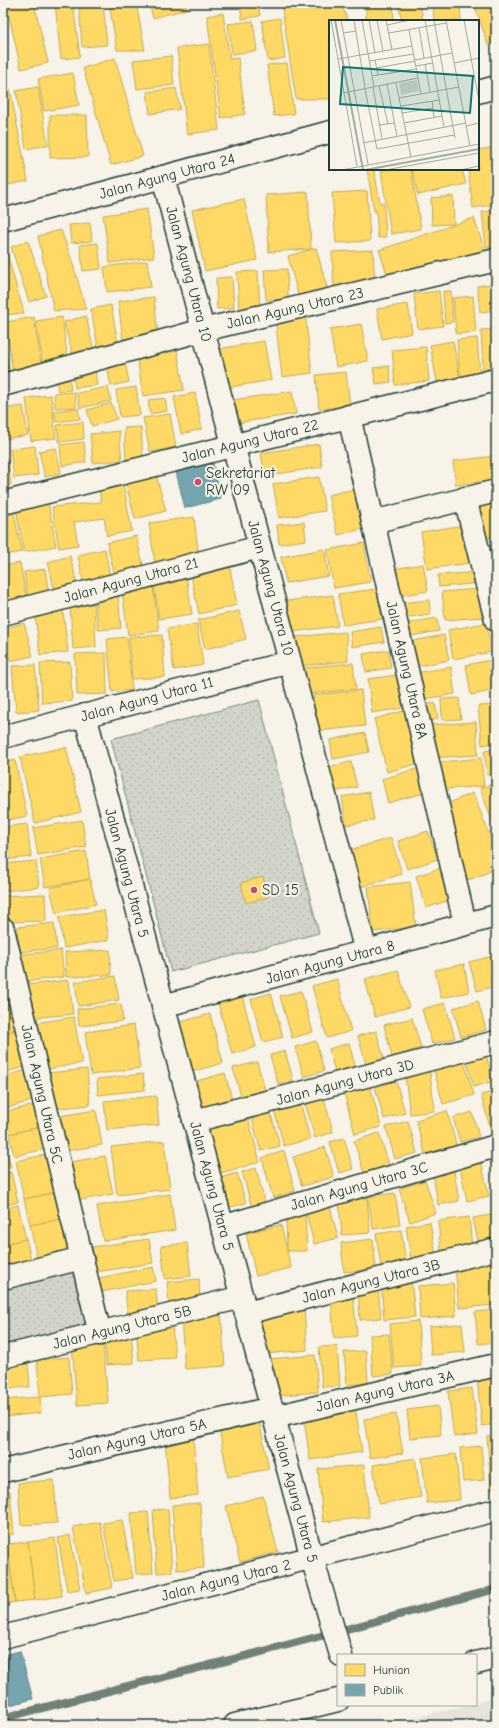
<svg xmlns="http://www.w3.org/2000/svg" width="499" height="1728" viewBox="0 0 499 1728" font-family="'Comic Neue',sans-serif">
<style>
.built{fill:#e5e4d9}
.grass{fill:url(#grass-dots);stroke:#79897f}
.homes{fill:#ffd966;stroke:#bcaa57}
.public{fill:#76a5af;stroke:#5c868a}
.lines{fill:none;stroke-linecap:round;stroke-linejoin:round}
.stream{stroke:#6f8077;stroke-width:8}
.street-casing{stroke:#1f3d34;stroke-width:25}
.street{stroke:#f7f3e8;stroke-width:22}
.poi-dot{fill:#d1495b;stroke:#f7f3e8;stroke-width:1.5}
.labels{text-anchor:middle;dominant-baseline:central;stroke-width:4;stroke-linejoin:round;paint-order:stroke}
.street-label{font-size:15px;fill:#1f3d34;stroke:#f7f3e8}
.poi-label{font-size:15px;fill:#1f3d34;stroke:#f7f3e8;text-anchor:start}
.inset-river{fill:none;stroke:#a4ada3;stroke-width:2}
.inset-road{fill:none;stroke:#a1aaa0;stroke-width:1}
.view{fill:#0f766e;fill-opacity:0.15;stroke:#0f766e;stroke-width:2}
.inset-edge{fill:none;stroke:#1f3d34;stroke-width:2}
</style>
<defs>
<pattern id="grass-dots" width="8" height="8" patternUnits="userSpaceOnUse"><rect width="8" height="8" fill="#d3d5ca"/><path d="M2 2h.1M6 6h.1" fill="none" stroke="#b5b8ae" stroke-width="1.8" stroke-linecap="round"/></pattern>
</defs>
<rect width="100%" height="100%" fill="#f7f3e8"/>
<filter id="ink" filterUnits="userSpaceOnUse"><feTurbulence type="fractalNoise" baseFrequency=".025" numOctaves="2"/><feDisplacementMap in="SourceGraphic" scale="8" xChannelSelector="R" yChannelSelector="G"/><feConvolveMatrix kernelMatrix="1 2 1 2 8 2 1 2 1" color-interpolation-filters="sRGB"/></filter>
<g filter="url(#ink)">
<polygon class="built" points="496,1697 496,1725 387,1725 466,1705 476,1705 476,1703"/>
<g class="grass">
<polygon points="259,700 319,933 171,972 111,739"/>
<polygon points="73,1270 87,1327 3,1349 3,1288"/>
</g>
<g class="homes">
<polygon points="6,3 34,3 48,63 21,69"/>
<polygon points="55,3 73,3 80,57 61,59"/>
<polygon points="79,3 103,3 107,45 82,47"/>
<polygon points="109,3 136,3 145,50 117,50"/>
<polygon points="149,3 185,3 187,9 153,18"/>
<polygon points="240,3 258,3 260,16 242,19"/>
<polygon points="318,3 341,3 348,21 330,21 330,99 296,99 282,9"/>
<polygon points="366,3 393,3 394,21 366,21"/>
<polygon points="398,3 420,3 423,21 402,21"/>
<polygon points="433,3 460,3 461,21 434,21"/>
<polygon points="474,3 493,3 496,11 496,42 488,45"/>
<polygon points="223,13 230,59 238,58 245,114 221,118 207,16"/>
<polygon points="280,18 285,58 268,61 262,21"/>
<polygon points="253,21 257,51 232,54 228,24"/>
<polygon points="209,44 219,130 187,134 177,48"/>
<polygon points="171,56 174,85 137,89 133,60"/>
<polygon points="115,58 143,156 111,165 83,68"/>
<polygon points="287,63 294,114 274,116 267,65"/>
<polygon points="73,73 79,105 44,111 38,79"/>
<polygon points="38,87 48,145 26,149 16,91"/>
<polygon points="176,88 180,109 150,114 147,92"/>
<polygon points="10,89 28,181 7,185 3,166 3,90"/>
<polygon points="50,115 87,115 88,157 50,158"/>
<polygon points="495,147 496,204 473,208 468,169 478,169 478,150"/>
<polygon points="367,169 374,169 380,203 384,203 386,237 378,238 376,210 374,211"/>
<polygon points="394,169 411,169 421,229 391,234 381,171"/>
<polygon points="412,169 462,169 466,184 418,195"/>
<polygon points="367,191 370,241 336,243 332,193"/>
<polygon points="308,192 311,249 269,252 266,195"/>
<polygon points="453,196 454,224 432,225 431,198"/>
<polygon points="244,199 257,260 205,271 192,210"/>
<polygon points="147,209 154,257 110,263 103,215"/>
<polygon points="496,210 496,247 486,248 482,212"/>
<polygon points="474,218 486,254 389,280 379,250"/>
<polygon points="90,223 92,241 71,243 69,225"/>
<polygon points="61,230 72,261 86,309 54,311 38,236"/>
<polygon points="28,241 46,296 29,302 11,247"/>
<polygon points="98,243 101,269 83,271 80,245"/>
<polygon points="316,248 328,291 299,299 288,256"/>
<polygon points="373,250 375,286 334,288 332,252"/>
<polygon points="7,254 24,313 4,315 3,258"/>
<polygon points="147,261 151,287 107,292 104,267"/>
<polygon points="287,269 288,299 266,300 264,270"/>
<polygon points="258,271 260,309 239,310 237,272"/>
<polygon points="232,277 234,308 217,309 216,278"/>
<polygon points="496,283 496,310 480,312 477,286"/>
<polygon points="439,291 443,326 418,329 414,294"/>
<polygon points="443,291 451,291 453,322 445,323"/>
<polygon points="473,296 476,332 456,334 453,298"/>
<polygon points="154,297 158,336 123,340 118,301"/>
<polygon points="408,304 412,333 382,339 377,309"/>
<polygon points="111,305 119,349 99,353 91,309"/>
<polygon points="305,313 312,373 282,377 275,317"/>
<polygon points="86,316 95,356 74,361 64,322"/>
<polygon points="34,317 42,370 13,374 6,322"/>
<polygon points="62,317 68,361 43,365 36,321"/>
<polygon points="361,324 368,361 336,367 330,329"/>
<polygon points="496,329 496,368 483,369 481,330"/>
<polygon points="3,338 11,379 3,381"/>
<polygon points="477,338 480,375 460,376 457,340"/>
<polygon points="264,341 271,380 220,389 213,350"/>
<polygon points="453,341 460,378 437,382 430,345"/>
<polygon points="426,347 429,381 395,385 392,350"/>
<polygon points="177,349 184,390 143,396 137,356"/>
<polygon points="124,357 129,382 111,386 106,361"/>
<polygon points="94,364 97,385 75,388 72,368"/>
<polygon points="389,366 391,382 376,384 373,368"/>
<polygon points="346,372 350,406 319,409 316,375"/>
<polygon points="69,376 71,390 58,391 56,378"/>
<polygon points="108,387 111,401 80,408 77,393"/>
<polygon points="136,387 140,415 120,417 116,390"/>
<polygon points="292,391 296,414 230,424 227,401"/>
<polygon points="75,392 76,407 55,408 54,393"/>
<polygon points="195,393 202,429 181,434 174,397"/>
<polygon points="51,395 56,438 31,441 26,398"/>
<polygon points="165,398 167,411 150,414 148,400"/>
<polygon points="111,403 117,419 92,426 87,410"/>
<polygon points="23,406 28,435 5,439 3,409"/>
<polygon points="78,408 80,419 56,422 54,411"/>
<polygon points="170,414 176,447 150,452 143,418"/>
<polygon points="83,422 84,439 59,442 57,425"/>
<polygon points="141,427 143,458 126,459 124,428"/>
<polygon points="119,431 122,460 93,463 90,434"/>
<polygon points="84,442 86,462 62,466 60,445"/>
<polygon points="319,444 322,467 265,476 261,453"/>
<polygon points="35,446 38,475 14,478 10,449"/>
<polygon points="56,448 61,473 45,477 39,451"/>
<polygon points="496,456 496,480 456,485 453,461"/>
<polygon points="3,460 8,460 11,485 3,486"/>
<polygon points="156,475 166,511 135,519 126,484"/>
<polygon points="319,477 325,511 279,518 273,484"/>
<polygon points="123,484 132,531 107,536 104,518 74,522 78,545 59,548 52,507 101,502 99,489"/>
<polygon points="363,487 366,528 338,535 328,495"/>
<polygon points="47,496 56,546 24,552 15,503"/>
<polygon points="496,503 496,536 486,539 478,508"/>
<polygon points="13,508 22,552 3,555 3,510"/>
<polygon points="194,517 199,558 155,564 149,523"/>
<polygon points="304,522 306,540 279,544 277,525"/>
<polygon points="464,525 470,563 427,569 421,532"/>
<polygon points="136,536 144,569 115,576 107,543"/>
<polygon points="364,543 371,582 334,588 327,550"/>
<polygon points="496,545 496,581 484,548"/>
<polygon points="105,549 111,582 84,587 78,555"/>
<polygon points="324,549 329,576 286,583 281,557"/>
<polygon points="70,556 78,587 55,593 48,562"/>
<polygon points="228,558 237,605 199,614 189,566"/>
<polygon points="20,563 28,606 3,610 3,566"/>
<polygon points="423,564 428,591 391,597 387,570"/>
<polygon points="45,569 49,595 28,598 24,572"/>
<polygon points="480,572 481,583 439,587 438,575"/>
<polygon points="186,575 192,614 159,619 153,579"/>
<polygon points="153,586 159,631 128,635 122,590"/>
<polygon points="377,589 382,619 343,625 338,594"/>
<polygon points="479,589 482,617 445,620 442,592"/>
<polygon points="118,594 121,628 98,630 95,596"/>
<polygon points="333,595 338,626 291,632 287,601"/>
<polygon points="429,600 430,614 402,618 401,603"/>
<polygon points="94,604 96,647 73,649 70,606"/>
<polygon points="63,610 68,652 40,655 35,613"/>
<polygon points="239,611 246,639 205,649 198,620"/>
<polygon points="437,618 439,631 405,637 403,624"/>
<polygon points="24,623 33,656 10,661 3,635 3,629"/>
<polygon points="486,623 492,652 453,659 448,630"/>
<polygon points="197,624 203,665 174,670 167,629"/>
<polygon points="381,627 384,642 352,647 350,632"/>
<polygon points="346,632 348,661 298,666 295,637"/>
<polygon points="162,635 165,677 132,679 129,637"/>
<polygon points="444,635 449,660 408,668 403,643"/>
<polygon points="127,637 132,690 112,692 107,639"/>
<polygon points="388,650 391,668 366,672 363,654"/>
<polygon points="106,653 107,694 77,695 75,654"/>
<polygon points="496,659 496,690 471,695 466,665"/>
<polygon points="70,662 72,701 42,703 40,663"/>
<polygon points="353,663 356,689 306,694 303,668"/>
<polygon points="35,665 39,710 16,712 12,666"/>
<polygon points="451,667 455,694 418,700 414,673"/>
<polygon points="398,675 403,708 372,713 368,679"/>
<polygon points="361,690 365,726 318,731 313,695"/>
<polygon points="3,698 8,720 3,721"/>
<polygon points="459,698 461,719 442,720 441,699"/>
<polygon points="435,703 438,719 422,722 419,706"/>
<polygon points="496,705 496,743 482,745 478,706"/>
<polygon points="407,710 420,763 387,772 374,719"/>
<polygon points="476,722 478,755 430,758 428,725"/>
<polygon points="365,733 369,752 333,759 330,740"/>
<polygon points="66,747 81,812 35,823 20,757"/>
<polygon points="496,749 496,774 487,775 484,751"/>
<polygon points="481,758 484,786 435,790 432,763"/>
<polygon points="15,760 27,816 3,821 3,763"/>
<polygon points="351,762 357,787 333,792 328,767"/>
<polygon points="423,767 430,791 388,803 382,779"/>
<polygon points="496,783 496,831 480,788"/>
<polygon points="369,792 374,820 346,825 342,797"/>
<polygon points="473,793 496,851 496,869 468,880 439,807"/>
<polygon points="82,820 86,847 38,855 33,828"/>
<polygon points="27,824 31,857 3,860 3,827"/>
<polygon points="428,831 438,859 407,869 398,841"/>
<polygon points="391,838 402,874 357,888 346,851"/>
<polygon points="86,851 90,879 45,887 40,859"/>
<polygon points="36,861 39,887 3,891 3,864"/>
<polygon points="441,868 452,899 426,908 416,876"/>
<polygon points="263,877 268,897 246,903 241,883"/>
<polygon points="90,879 96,904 56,913 50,888"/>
<polygon points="410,882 416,927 373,932 368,887"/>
<polygon points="45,894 46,921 3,922 3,896"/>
<polygon points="104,910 109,940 64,948 59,917"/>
<polygon points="54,923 57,948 19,952 17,927"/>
<polygon points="61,950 64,977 20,982 17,955"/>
<polygon points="110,950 111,975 66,977 65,952"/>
<polygon points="493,956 496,965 496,986 477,991 469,962"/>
<polygon points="464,964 469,992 441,998 435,970"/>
<polygon points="398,970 409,1007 375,1017 365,979"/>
<polygon points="115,976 119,1000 78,1006 75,982"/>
<polygon points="11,979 15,1004 3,1006 3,980"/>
<polygon points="337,979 351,1031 327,1038 312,986"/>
<polygon points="69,980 73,1014 30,1018 26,985"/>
<polygon points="301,991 313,1032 292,1038 280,996"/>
<polygon points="271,993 283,1037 263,1042 251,999"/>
<polygon points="242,996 256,1047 232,1054 218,1003"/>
<polygon points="478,1001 486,1030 461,1037 453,1008"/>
<polygon points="445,1003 455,1038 432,1044 422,1009"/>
<polygon points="496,1003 496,1032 495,1032 491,1004"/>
<polygon points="121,1004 123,1021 79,1026 77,1009"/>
<polygon points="8,1008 17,1009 16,1029 3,1032 3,1010"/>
<polygon points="210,1014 223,1063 187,1073 173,1024"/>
<polygon points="74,1017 82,1063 43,1070 35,1023"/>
<polygon points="412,1018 421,1048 392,1057 384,1025"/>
<polygon points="134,1025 140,1068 91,1075 85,1032"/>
<polygon points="24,1027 31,1065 3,1073 3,1035"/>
<polygon points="376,1031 384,1059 366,1064 358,1036"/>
<polygon points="316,1041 324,1071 304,1077 295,1047"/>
<polygon points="349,1043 355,1066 335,1072 329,1049"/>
<polygon points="285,1051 293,1080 278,1084 270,1055"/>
<polygon points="485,1051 493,1081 474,1087 465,1056"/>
<polygon points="257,1062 265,1090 241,1096 233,1068"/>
<polygon points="464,1062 474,1095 443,1104 434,1070"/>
<polygon points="429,1065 435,1111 410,1114 404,1068"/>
<polygon points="87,1069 90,1105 50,1109 47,1073"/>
<polygon points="26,1070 35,1100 3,1109 3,1077"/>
<polygon points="225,1073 232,1100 198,1110 190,1083"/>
<polygon points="143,1074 145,1090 98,1095 97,1079"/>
<polygon points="396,1081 405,1113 384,1119 375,1087"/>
<polygon points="369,1082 381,1127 355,1134 343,1089"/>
<polygon points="496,1091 496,1133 492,1134 481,1095"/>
<polygon points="323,1094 333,1132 315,1138 304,1099"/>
<polygon points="156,1096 159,1125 107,1130 104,1101"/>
<polygon points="299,1098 310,1139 284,1146 273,1106"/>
<polygon points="40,1104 45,1126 9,1134 4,1112"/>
<polygon points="96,1110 102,1145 59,1152 53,1117"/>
<polygon points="246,1111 260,1162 220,1173 206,1123"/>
<polygon points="270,1111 280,1146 261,1151 251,1116"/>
<polygon points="447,1111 457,1148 426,1157 416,1120"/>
<polygon points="472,1112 479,1137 460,1142 453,1118"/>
<polygon points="408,1121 417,1153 395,1159 386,1127"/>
<polygon points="45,1126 50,1148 14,1156 9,1134"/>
<polygon points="379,1133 390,1168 365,1176 354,1141"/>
<polygon points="3,1137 11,1167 3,1169"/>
<polygon points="344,1138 353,1169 339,1173 330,1142"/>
<polygon points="164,1141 170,1189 117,1195 111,1147"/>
<polygon points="325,1147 334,1177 302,1186 293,1157"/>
<polygon points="284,1151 295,1191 273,1198 262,1158"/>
<polygon points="53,1153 62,1191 24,1199 16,1161"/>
<polygon points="479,1153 489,1196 467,1201 458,1158"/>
<polygon points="496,1154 496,1187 489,1155"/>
<polygon points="105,1156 113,1194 76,1201 70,1162"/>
<polygon points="256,1168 265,1204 252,1208 242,1172"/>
<polygon points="454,1171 459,1201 438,1205 433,1174"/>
<polygon points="11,1172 18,1202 3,1206 3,1174"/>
<polygon points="237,1173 246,1203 219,1210 210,1181"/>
<polygon points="425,1180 436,1213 410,1222 399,1189"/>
<polygon points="62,1191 67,1218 30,1225 24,1199"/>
<polygon points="395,1193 400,1225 373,1229 368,1197"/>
<polygon points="170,1194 175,1230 103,1241 97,1206"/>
<polygon points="367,1198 370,1233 342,1235 339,1201"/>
<polygon points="328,1199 338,1238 314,1244 304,1205"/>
<polygon points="18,1205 26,1239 3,1244 3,1209"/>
<polygon points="496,1214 496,1238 478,1241 473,1218"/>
<polygon points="305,1215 307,1251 287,1251 286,1216"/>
<polygon points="469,1217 472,1247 441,1251 438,1221"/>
<polygon points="67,1218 75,1255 38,1263 30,1225"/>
<polygon points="430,1222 436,1256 411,1260 406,1226"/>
<polygon points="281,1225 291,1268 256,1276 246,1233"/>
<polygon points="401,1230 406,1262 381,1266 376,1234"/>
<polygon points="26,1239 32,1263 3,1270 3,1244"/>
<polygon points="149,1239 153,1263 96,1272 92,1247"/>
<polygon points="373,1239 376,1269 344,1272 341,1243"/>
<polygon points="187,1243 191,1276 165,1279 161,1246"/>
<polygon points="492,1263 496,1305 459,1308 455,1266"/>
<polygon points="492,1263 496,1263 496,1294 495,1294"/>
<polygon points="153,1267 156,1281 101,1292 99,1278"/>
<polygon points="199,1279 200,1303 169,1305 167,1282"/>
<polygon points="411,1279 415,1317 384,1320 381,1281"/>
<polygon points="453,1283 456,1316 420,1319 418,1286"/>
<polygon points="378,1288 381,1318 360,1320 358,1290"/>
<polygon points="156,1289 158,1314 128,1316 125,1291"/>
<polygon points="353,1293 357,1336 334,1338 331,1295"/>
<polygon points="304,1307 307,1350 264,1354 260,1311"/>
<polygon points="495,1310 496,1342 478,1344 475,1312"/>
<polygon points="221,1315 225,1366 185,1369 181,1318"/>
<polygon points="418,1321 421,1366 394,1368 390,1324"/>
<polygon points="462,1324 465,1352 431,1355 429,1326"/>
<polygon points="172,1325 175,1358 139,1360 136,1328"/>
<polygon points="131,1334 134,1363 107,1365 104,1336"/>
<polygon points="389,1334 393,1374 373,1376 370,1335"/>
<polygon points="103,1343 108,1403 77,1405 72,1345"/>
<polygon points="337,1346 340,1386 322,1387 319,1347"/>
<polygon points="366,1351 368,1383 347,1385 344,1352"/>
<polygon points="315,1355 318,1392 272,1396 269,1359"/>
<polygon points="69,1357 72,1394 40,1397 37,1360"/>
<polygon points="28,1364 30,1387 5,1389 3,1366"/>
<polygon points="496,1376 496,1424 482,1426 477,1378"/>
<polygon points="472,1388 478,1434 454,1437 448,1391"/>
<polygon points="40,1397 41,1413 3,1417 3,1400"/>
<polygon points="355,1405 362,1452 310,1460 303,1413"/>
<polygon points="438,1406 441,1435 410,1438 407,1410"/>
<polygon points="396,1414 403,1453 370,1458 364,1419"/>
<polygon points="259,1420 269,1469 228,1477 219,1428"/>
<polygon points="487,1436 496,1436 496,1488 491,1489"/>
<polygon points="193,1438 198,1495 170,1498 165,1440"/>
<polygon points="481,1446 484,1480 463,1482 460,1448"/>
<polygon points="456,1454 460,1500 427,1503 422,1458"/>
<polygon points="415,1458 421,1497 379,1504 373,1465"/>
<polygon points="364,1465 369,1517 323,1522 318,1469"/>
<polygon points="54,1480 57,1523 21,1525 18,1483"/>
<polygon points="3,1491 10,1491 14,1534 3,1535"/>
<polygon points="263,1496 278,1552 240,1562 226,1506"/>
<polygon points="200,1503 204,1568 177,1570 172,1505"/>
<polygon points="168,1509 172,1572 157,1573 153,1510"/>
<polygon points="148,1512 153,1573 136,1574 131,1513"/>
<polygon points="122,1520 133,1578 114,1581 103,1523"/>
<polygon points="100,1522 112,1588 86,1593 73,1527"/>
<polygon points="70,1535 80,1589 67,1591 58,1538"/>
<polygon points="55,1538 62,1596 35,1600 28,1542"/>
<polygon points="28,1542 35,1600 15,1602 7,1544"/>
<polygon points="7,1544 15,1602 3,1604 3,1545"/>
</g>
<g class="public">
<polygon points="211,455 221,499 185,508 174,464"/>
<polygon points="20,1651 33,1699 3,1707 3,1655"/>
</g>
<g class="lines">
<polyline class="stream" points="3,1718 257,1653 496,1589"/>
<defs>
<g id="street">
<polyline points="478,92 496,87"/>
<polyline points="163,177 366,952"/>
<polyline points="3,220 330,132"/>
<polyline points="3,385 203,330 496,260"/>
<polyline points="349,416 465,924"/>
<polyline points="465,498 496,620"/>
<polyline points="3,503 496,380"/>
<polyline points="373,522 496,491"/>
<polyline points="3,614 260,547"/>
<polyline points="85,715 312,1558 341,1655"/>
<polyline points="3,737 290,662"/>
<polyline points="3,929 100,1334"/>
<polyline points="163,1006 496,916"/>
<polyline points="194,1121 496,1042"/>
<polyline points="222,1227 496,1146"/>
<polyline points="3,1278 82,1258"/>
<polyline points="246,1313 496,1249"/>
<polyline points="3,1357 242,1297"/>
<polyline points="274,1417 496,1365"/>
<polyline points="3,1471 272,1408"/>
<polyline points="3,1637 496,1510"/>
<polyline points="476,1663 496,1658"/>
<polyline points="235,1725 338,1700"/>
</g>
</defs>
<use href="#street" class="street-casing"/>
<use href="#street" class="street"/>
</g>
</g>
<g class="poi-dot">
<circle cx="198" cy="482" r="4"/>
<circle cx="254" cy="890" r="4"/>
</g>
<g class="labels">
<g class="street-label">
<text transform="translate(167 176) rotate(-15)">Jalan Agung Utara 24</text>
<text transform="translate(189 274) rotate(75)">Jalan Agung Utara 10</text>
<text transform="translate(295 308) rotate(-13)">Jalan Agung Utara 23</text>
<text transform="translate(250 441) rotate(-14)">Jalan Agung Utara 22</text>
<text transform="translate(131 580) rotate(-15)">Jalan Agung Utara 21</text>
<text transform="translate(271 588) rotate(75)">Jalan Agung Utara 10</text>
<text transform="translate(407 670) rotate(77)">Jalan Agung Utara 8A</text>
<text transform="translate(147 699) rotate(-15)">Jalan Agung Utara 11</text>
<text transform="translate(127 873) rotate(75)">Jalan Agung Utara 5</text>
<text transform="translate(330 962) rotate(-15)">Jalan Agung Utara 8</text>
<text transform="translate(345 1082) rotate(-15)">Jalan Agung Utara 3D</text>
<text transform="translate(42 1094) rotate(77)">Jalan Agung Utara 5C</text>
<text transform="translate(212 1186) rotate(75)">Jalan Agung Utara 5</text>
<text transform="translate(359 1186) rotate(-16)">Jalan Agung Utara 3C</text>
<text transform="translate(371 1281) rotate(-14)">Jalan Agung Utara 3B</text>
<text transform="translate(122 1327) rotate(-14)">Jalan Agung Utara 5B</text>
<text transform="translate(385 1391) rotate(-13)">Jalan Agung Utara 3A</text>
<text transform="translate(137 1439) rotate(-13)">Jalan Agung Utara 5A</text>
<text transform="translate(296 1498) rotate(75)">Jalan Agung Utara 5</text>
<text transform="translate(226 1580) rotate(-14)">Jalan Agung Utara 2</text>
</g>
<g class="poi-label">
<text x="206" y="473">Sekretariat<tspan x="206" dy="17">RW 09</tspan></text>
<text x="262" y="890">SD 15</text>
</g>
</g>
<g transform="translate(329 20)">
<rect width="150" height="150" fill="#f7f3e8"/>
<path d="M88,60L90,71L72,75L70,63Z" fill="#d3d5ca"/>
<path class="inset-river" d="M6,0L34,150M36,150L150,129"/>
<path class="inset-road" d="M2,0L28,146M12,0L39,144M25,0L36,68M33,0L45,67M40,0L46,33M48,0L54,31M57,0L63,30M96,0L115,107M105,0L126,118M117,0L141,126M135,0L150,81M58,5L81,0M90,8L95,38M80,10L92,74M14,13L27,11M60,13L117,3M9,39L83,26M46,40L49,55M86,40L123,33M40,41L85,34M125,43L150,38M96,44L101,72M87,46L104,43M47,48L86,41M43,56L87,49M67,63L82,137M58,64L68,116M50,66L59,104M44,67L53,119M36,69L48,129L125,115M14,73L89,58M70,78L130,67M103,81L105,97M72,86L111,80M73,93L104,88M75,103L113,96M50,105L66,103M137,106L150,103M34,123L137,103M13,150L150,124M56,150L150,133M131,150L150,146"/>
<path class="view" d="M14,47L144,56L141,93L11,84Z"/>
<rect width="150" height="150" class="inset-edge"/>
</g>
<rect width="499" height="1728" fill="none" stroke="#f7f3e8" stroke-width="16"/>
<rect x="8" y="8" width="483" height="1712" fill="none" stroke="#1f3d34" stroke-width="1.5" filter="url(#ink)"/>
<rect x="337" y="1654" width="140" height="52" fill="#f7f3e8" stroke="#a1aaa0"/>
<rect x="345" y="1664" width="20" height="12" fill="#ffd966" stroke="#a1aaa0"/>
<text x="373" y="1674" font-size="12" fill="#1f3d34">Hunian</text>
<rect x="345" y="1684" width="20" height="12" fill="#76a5af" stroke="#a1aaa0"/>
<text x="373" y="1694" font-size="12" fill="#1f3d34">Publik</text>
</svg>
